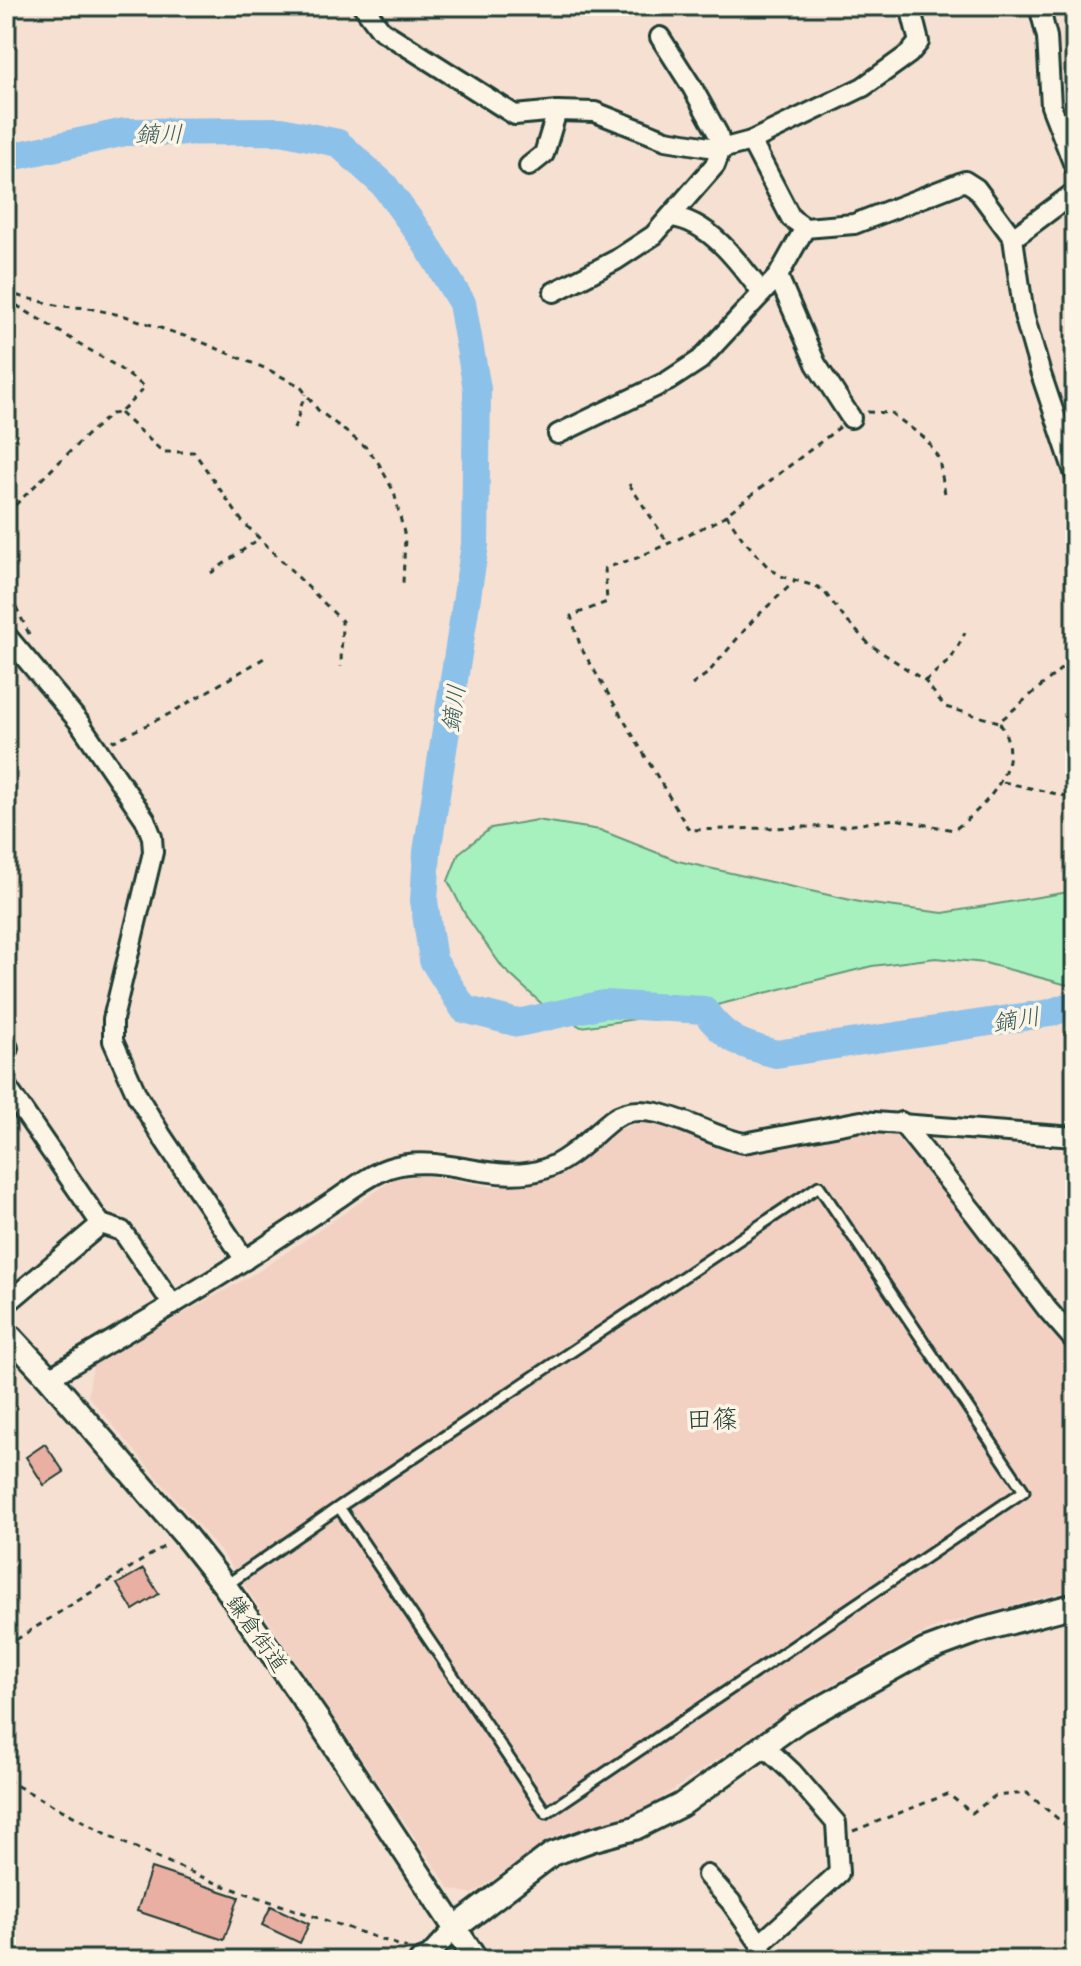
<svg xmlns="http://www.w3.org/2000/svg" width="1081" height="1966" viewBox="0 0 1081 1966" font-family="Mali,'Klee One',sans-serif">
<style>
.built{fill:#f2d1c3}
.green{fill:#a7f1bf;stroke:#63977a;stroke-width:2}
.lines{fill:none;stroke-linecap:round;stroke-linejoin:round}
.river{stroke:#8cc1e9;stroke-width:28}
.building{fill:#e9afa3;stroke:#1f3d34;stroke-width:2}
.service-casing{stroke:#1f3d34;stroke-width:15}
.minor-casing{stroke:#1f3d34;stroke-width:24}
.tertiary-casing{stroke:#1f3d34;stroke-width:28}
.path{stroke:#1f3d34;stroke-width:3;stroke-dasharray:6 6;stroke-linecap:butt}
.service{stroke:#fcf5e5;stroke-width:9}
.minor{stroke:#fcf5e5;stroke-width:18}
.tertiary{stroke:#fcf5e5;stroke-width:22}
.labels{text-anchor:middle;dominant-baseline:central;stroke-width:7;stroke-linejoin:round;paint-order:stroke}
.street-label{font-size:22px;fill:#1f3d34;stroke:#fcf5e5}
.water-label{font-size:24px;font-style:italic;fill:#3a5e61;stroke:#fcf5e5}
.quarter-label{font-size:26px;fill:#1f3d34;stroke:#fcf5e5}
</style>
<rect width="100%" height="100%" fill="#f6e0d1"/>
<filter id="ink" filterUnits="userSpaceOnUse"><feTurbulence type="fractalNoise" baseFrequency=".0125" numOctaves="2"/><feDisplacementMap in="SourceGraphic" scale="16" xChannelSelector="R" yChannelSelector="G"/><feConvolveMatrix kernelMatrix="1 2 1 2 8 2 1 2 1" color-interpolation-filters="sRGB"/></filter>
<g filter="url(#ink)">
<polygon class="built" points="648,1120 669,1123 708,1142 728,1151 739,1152 756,1152 852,1133 901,1134 1075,1346 1075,1589 946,1624 920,1635 803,1701 628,1821 605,1828 571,1831 551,1838 473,1894 450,1889 225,1557 88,1396 93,1364 259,1271 394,1179 422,1175 493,1187 540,1182 563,1172 615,1131"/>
<polygon class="green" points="537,820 600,830 678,861 864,903 943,913 1075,891 1075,987 985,963 936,958 872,966 697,1010 581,1027 543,1005 503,968 466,916 448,881 459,853 491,828"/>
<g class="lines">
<path class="river" d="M6,158L125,132L281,131L338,143L384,185L422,237L462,303L477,389L475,545L427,852L424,901L433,960L464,1009L518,1023L604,1004L704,1010C727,1041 740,1044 776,1054L1050,1013L1075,1004"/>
</g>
<g class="building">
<polygon points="45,1444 64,1472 44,1485 26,1457"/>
<polygon points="143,1569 159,1594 133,1610 117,1584"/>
<polygon points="151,1868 239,1897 224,1940 137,1911"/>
<polygon points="271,1906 309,1924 300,1943 262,1925"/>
</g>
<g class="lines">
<defs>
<polyline id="service" points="225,1586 339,1507 819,1186 1024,1491 546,1813 339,1507"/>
<g id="minor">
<polyline points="363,6 381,30 515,115 557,111 595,112 666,140 721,149 751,141 863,87 909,54 919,42 910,6"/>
<polyline points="1039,6 1047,37 1051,106 1075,168"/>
<polyline points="751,141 791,218 805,228 854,224 965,181 976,188 1013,238 1024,315 1040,371 1075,475"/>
<polyline points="529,166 544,154 557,111"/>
<path d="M671,217C709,220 741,265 762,293"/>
<polyline points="1013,238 1075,192"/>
<polyline points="778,276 816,364 851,418"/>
<polyline points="554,292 616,260 654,235 715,165 721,149 718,134 692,87 660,37"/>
<polyline points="558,434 668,381 700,360 778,276 805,228"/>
<polyline points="6,635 79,722 145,819 152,837 153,852 113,1019 113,1041 137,1095 161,1135 245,1260"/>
<polyline points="6,1045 8,1048 6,1053"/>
<polyline points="6,1086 101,1224"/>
<polyline points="901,1122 974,1213 1047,1309 1075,1341"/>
<polyline points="6,1304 101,1224 122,1231 173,1305"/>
<path d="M49,1378C115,1338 182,1301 246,1259C277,1239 307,1219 337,1199C353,1188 371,1174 389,1168C440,1151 494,1186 544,1169C570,1161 592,1135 613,1119C647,1093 707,1137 744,1143L861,1121L1075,1137"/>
<polyline points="763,1745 792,1772 836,1823 839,1873 760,1944 765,1960"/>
<polyline points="707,1875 731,1902 760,1944"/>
<polyline points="419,1960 429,1956 455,1928"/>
</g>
<g id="tertiary">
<polyline points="6,1332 49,1378 183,1533 225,1586 318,1720 476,1960"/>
<polyline points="455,1928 552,1854 591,1840 635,1828 681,1805 798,1721 924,1651 978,1631 1075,1605"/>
</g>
</defs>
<use href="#service" class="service-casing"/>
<use href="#minor" class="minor-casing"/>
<use href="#tertiary" class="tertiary-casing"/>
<g class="path">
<polyline points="6,293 60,306 88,308 125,316 199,341 269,370 300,386 318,410 367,448 379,464 394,492 405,537 403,583"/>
<polyline points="6,299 116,366 145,387 120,413 111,414 87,435 6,514"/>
<polyline points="867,412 891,413 927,440 939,459 945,494"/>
<polyline points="120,413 163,452 194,452 242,521 342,621 341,667"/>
<path d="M840,427L719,520L637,558L605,568L607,602L571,616L581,648L689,830L846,826L895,819L954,830C986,806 1028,764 999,722L1075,657"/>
<polyline points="294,429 305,394"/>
<polyline points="629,484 668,543"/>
<polyline points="726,514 742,538 768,567 781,576 818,587 826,594 845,619 869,644 925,681 945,707 999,722"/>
<polyline points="211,573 260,538"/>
<polyline points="16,607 30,636"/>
<polyline points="925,681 951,659 965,633"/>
<polyline points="692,685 708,673 754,619 795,581"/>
<polyline points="112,739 114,741 169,714 266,657"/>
<polyline points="1003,782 1075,798"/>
<polyline points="6,1646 168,1544"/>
<polyline points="6,1780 122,1842 216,1883 407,1948"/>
<polyline points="853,1831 948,1794 972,1813 995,1796 1027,1793 1075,1833"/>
</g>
<use href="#service" class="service"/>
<use href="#minor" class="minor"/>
<use href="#tertiary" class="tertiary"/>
</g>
</g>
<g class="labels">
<g class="street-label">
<text transform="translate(258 1633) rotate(55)">鎌倉街道</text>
</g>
<g class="water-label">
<text x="159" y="132">鏑川</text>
<text transform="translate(452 708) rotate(-82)">鏑川</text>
<text transform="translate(1016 1018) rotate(-9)">鏑川</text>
</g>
<g class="quarter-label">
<text x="712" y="1418">田篠</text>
</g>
</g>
<rect width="1081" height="1966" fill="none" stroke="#fcf5e5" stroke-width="32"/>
<rect x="16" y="16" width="1049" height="1934" fill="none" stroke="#1f3d34" stroke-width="3" filter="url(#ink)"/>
</svg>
